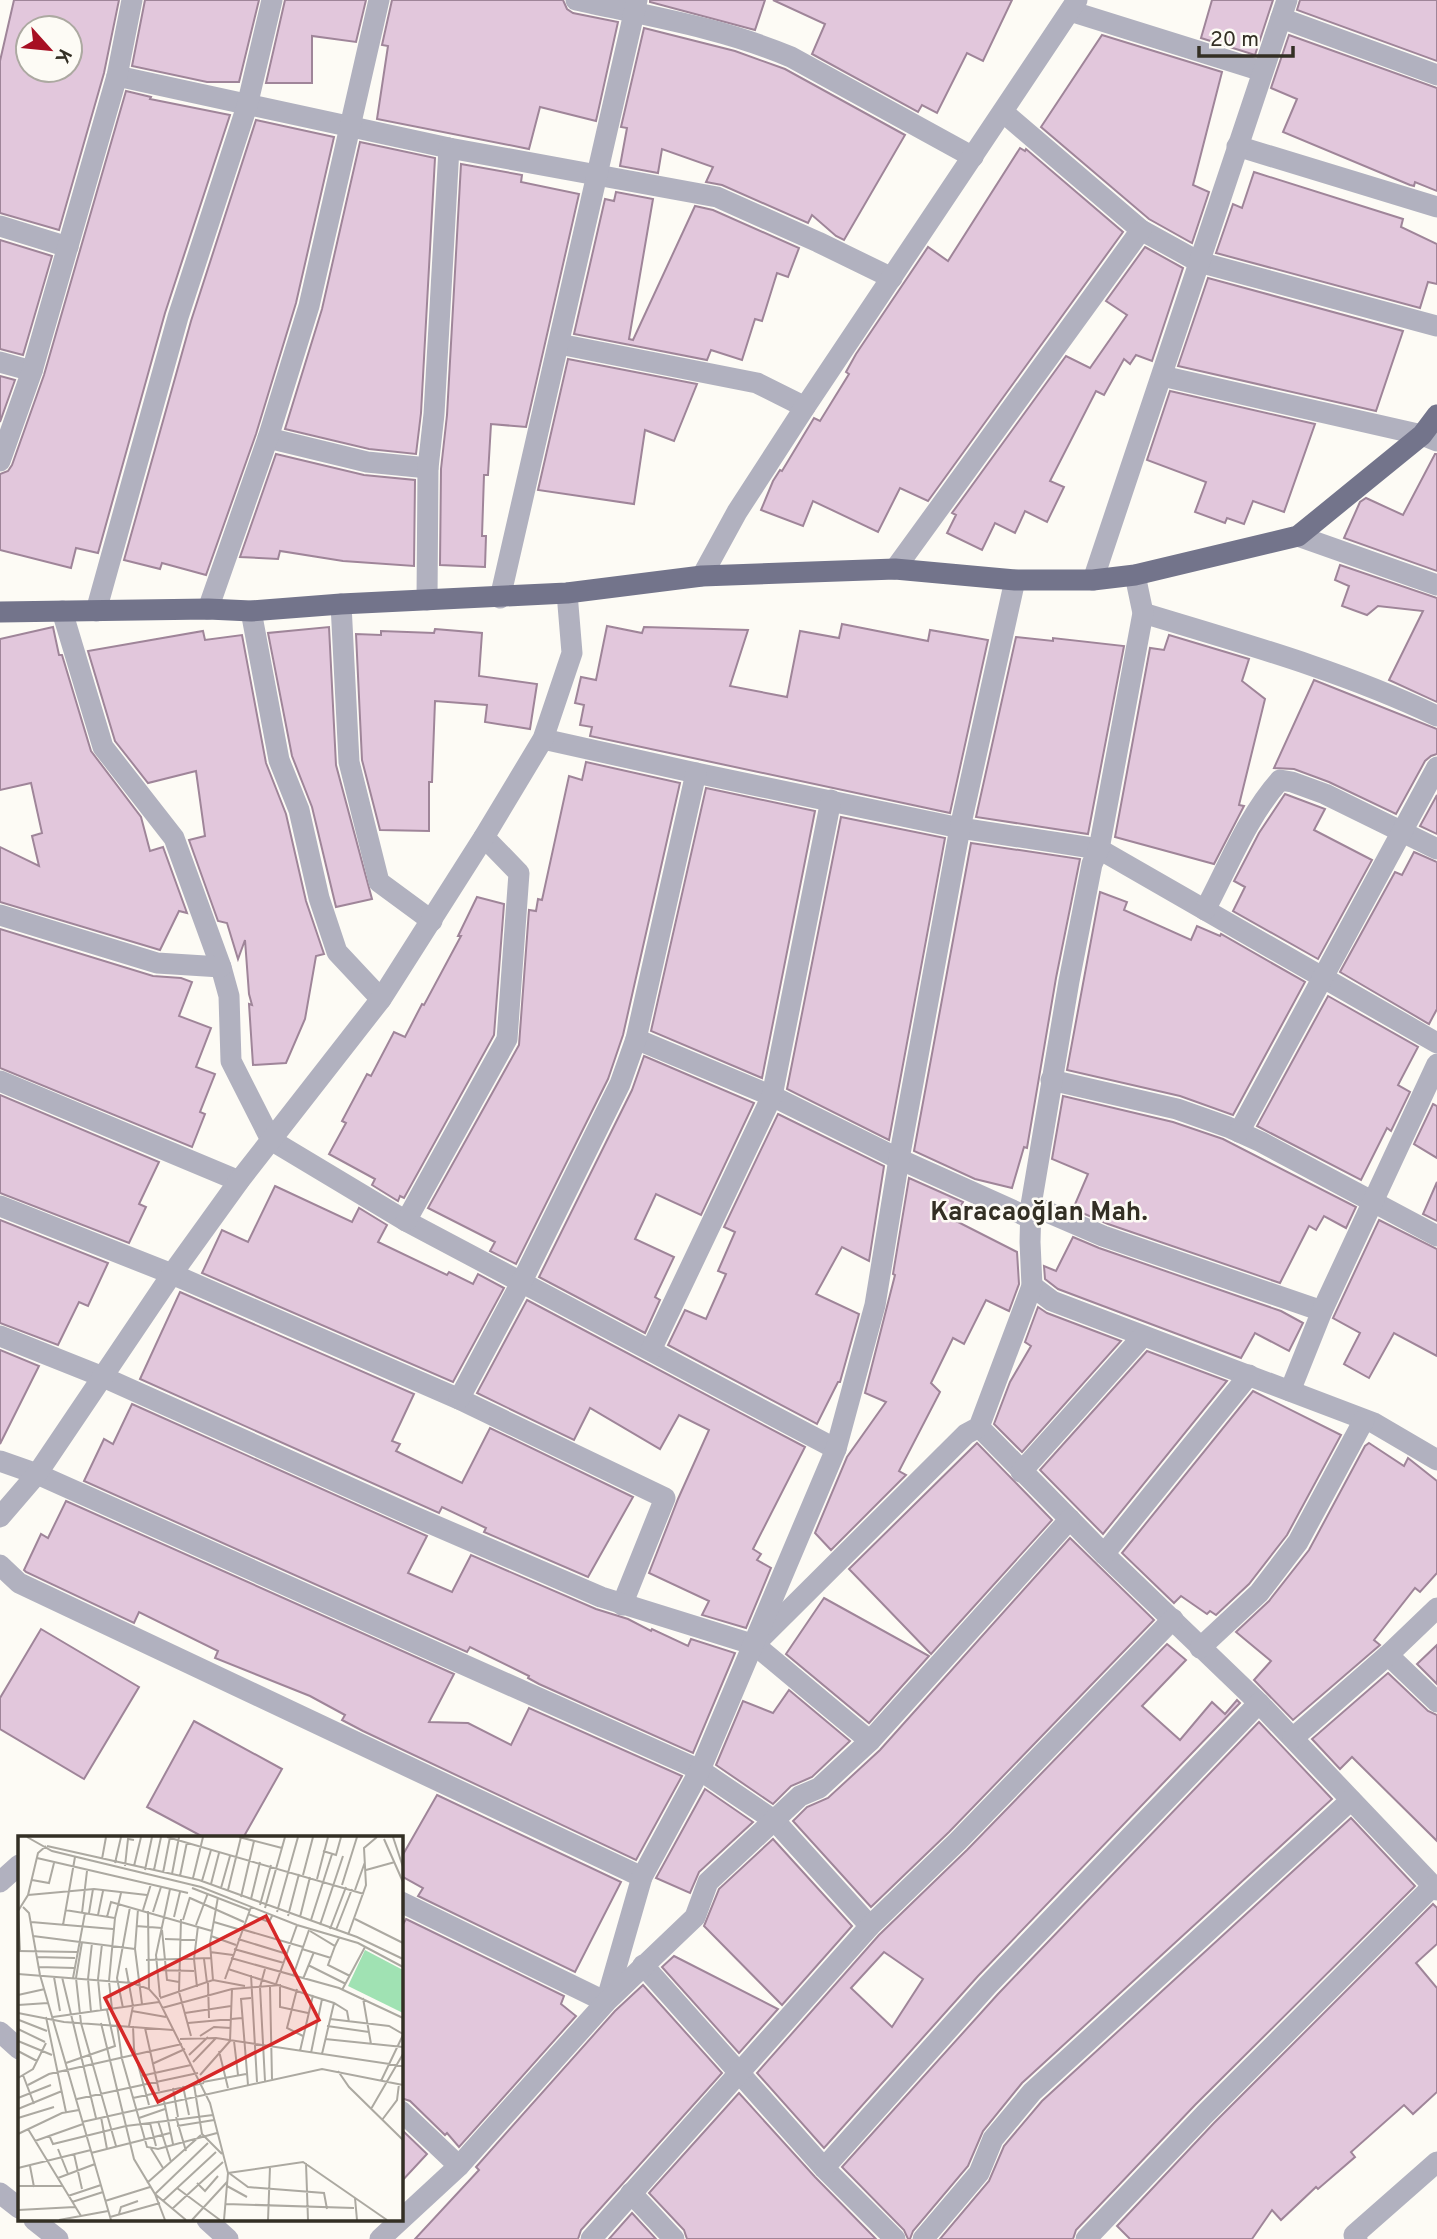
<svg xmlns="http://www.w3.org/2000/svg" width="1437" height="2239" viewBox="0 0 1437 2239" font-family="Overpass,sans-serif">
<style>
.building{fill:#e2c7dc;stroke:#9f8599;stroke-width:2;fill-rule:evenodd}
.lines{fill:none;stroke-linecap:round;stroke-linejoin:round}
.minor{stroke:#b1b1bf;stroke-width:21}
.major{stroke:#73748b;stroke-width:21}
.labels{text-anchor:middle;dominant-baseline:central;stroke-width:5;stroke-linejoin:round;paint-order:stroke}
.district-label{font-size:26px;font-weight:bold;fill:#332f24;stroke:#fdfbf5}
.inset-road{fill:none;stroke:#aca9a1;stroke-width:2}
.view{fill:#d62828;fill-opacity:0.15;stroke:#d62828;stroke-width:3.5}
.inset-edge{fill:none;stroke:#332f24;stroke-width:3.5}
</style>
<rect width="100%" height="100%" fill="#fdfbf5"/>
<g class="building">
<path d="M14,0H119L104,73L59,230L0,213V61ZM28,28H70V70H28Z"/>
<polygon points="145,0 259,0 239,82 207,82 132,66"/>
<polygon points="285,0 366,0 356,42 312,36 312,83 266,83"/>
<polygon points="392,0 563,0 567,9 573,13 618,22 596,121 540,107 529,149 377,119 388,46 382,45"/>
<polygon points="650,0 765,0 755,30 650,2"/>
<polygon points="773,0 1012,0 983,61 967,53 937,113 922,105 918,112 812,54 825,24"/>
<polygon points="1212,0 1273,0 1255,55 1201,38"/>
<polygon points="1300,0 1437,0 1437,61 1297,10"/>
<polygon points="644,28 735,51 785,69 905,135 844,240 836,236 812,215 808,223 722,185 706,182 713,167 662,149 658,173 620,166 627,128 621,127"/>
<polygon points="1102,35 1222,72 1193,185 1209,192 1192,243 1149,219 1041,127"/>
<polygon points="1289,35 1437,88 1437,191 1415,182 1414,186 1410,185 1283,132 1297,99 1271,88"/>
<polygon points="126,91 151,97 150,99 230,115 165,313 98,553 76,548 71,568 0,550 0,474 8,471 12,465 44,375"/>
<polygon points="256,120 334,137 296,303 256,434 206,575 162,563 160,569 124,560 191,321"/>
<polygon points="360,142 435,158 421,413 416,454 369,449 285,429 322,309"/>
<polygon points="1020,148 1025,151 1026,149 1123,232 928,501 900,488 878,532 813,501 803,526 761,510 773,481 780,470 782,471 814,418 820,421 849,374 846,372 856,354 928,247 948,261"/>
<polygon points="461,164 522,175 521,182 579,194 526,427 491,424 488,475 484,475 482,536 486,536 485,567 440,565 441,469 447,415"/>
<polygon points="1254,172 1403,219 1401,227 1437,244 1437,284 1428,282 1420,308 1216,253 1233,204 1242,208"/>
<polygon points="616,192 653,199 629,339 633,340 695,206 713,210 799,248 788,277 777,273 762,321 755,319 742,360 711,350 707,360 574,334 605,199 614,201"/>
<polygon points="0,240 52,256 23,355 0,349"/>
<polygon points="1145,247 1183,268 1152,361 1136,355 1130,364 1124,359 1104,395 1096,391 1050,481 1064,487 1047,522 1025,511 1015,533 995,523 982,550 947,533 956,515 952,513 1066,356 1090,368 1127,315 1106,301"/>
<polygon points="1208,278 1403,331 1376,411 1178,366"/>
<polygon points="568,359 697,384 674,441 645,430 634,504 538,490"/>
<polygon points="0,376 15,380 0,422"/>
<polygon points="1170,391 1315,424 1284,512 1253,501 1244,524 1227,518 1225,523 1195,512 1206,482 1147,460"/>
<polygon points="276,454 364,475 415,480 414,566 343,561 280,551 278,559 240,557"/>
<polygon points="1435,454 1437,454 1437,571 1344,538 1360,502 1366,498 1403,515"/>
<polygon points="1340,565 1437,598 1437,702 1389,680 1423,611 1378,606 1367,615 1342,606 1349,586 1335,580"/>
<polygon points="842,624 928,641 930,630 988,640 950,813 590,736 592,727 580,725 584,705 575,703 581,677 596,680 607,626 642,633 644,627 748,630 730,686 787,697 800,631 839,638"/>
<polygon points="53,627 59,655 62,655 91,751 141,817 150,851 163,847 187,913 179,911 160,950 0,902 0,847 39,866 32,836 42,833 31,783 0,790 0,639"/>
<polygon points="329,627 336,765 372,899 336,907 312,807 292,756 268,633"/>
<polygon points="435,629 482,633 479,676 537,684 530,729 485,722 487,705 435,701 432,782 429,782 429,831 380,830 362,760 356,634 381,635 381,631 434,633"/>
<polygon points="203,631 205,640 242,635 266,763 286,814 306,901 324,954 316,956 305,1019 286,1063 253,1065 249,1004 252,1005 249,994 245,940 238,959 227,923 218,921 189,840 205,836 196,771 148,783 115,741 88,651"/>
<polygon points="1169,635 1249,659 1242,681 1265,699 1239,805 1244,806 1214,864 1115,837 1150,648 1164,650"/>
<polygon points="1016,637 1053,641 1053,638 1124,646 1088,834 976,817"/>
<polygon points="1314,680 1437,729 1437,754 1431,756 1425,761 1396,814 1329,782 1294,769 1274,768"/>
<polygon points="586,762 680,783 623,1035 608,1079 516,1264 490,1251 495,1242 428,1208 519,1045 529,910 536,911 538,899 542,900 569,776 582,780"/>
<polygon points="706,788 815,811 762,1078 651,1031"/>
<polygon points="1285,794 1325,809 1314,830 1372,860 1318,959 1233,911 1245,887 1234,881 1259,833"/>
<polygon points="1437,795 1437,834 1420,826"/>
<polygon points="841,817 945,838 889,1140 787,1089"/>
<polygon points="971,843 1080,859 1056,978 1027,1148 1024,1147 1012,1188 975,1179 914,1151"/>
<polygon points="1414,852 1437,862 1437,1009 1429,1024 1340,972 1395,872 1402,875"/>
<polygon points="1100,892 1127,902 1124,910 1191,940 1197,926 1220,936 1221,934 1305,982 1233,1115 1180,1096 1067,1070"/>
<polygon points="477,897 504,904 494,1035 404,1198 400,1196 398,1201 372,1185 375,1179 329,1154 346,1123 342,1121 367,1074 371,1076 394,1032 405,1037 422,1004 424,1005 461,936 458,936"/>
<polygon points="0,929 153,976 181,978 192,982 179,1016 211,1028 196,1067 215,1074 200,1112 205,1114 192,1147 0,1068"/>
<polygon points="1328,996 1418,1047 1398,1085 1410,1092 1391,1131 1387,1128 1361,1180 1257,1126"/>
<polygon points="644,1056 754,1103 701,1215 656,1194 635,1239 674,1257 655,1297 660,1300 645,1333 539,1277 632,1090"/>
<polygon points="0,1095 159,1162 139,1204 146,1207 129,1243 0,1193"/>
<polygon points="1063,1096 1173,1122 1223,1139 1356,1207 1346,1228 1324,1216 1316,1230 1309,1226 1280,1283 1108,1224 1073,1209 1088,1174 1052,1159"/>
<polygon points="1433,1104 1437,1106 1437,1158 1414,1144"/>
<polygon points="778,1114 884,1166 869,1261 842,1247 816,1294 859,1314 840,1382 838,1382 817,1424 668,1345 685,1310 706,1319 726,1274 718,1271 735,1232 724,1227"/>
<polygon points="909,1178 963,1202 954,1220 1017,1252 1019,1284 1009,1311 986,1300 964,1344 953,1338 931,1383 940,1392 899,1471 906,1475 831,1550 815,1533 847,1457 886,1402 865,1393 895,1275 893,1274"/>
<polygon points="1437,1182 1437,1221 1423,1214"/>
<polygon points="275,1186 352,1222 359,1208 387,1225 378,1242 447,1275 449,1272 473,1284 478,1274 504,1288 453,1382 202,1273 222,1230 248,1242"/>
<polygon points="0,1220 108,1263 88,1306 79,1302 58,1345 0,1323"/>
<polygon points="1379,1220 1437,1249 1437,1356 1394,1333 1369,1378 1344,1364 1360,1333 1333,1318"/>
<polygon points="1073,1237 1099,1248 1281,1311 1303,1323 1289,1351 1255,1333 1241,1358 1058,1289 1045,1279 1044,1266 1056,1271"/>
<polygon points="180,1292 414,1394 392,1441 400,1444 396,1451 462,1483 490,1428 633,1497 588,1577 484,1532 486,1528 442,1507 439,1513 140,1379"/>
<polygon points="527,1300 805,1447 753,1549 761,1554 757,1560 771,1568 746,1628 702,1615 709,1601 649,1573 678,1499 709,1430 679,1415 660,1449 590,1408 574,1440 477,1393"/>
<polygon points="1038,1307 1047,1313 1121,1341 1022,1452 994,1424 1010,1382 1031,1346 1025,1342"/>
<polygon points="0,1350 39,1366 0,1444"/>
<polygon points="1147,1351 1227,1381 1103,1534 1040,1470"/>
<polygon points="1253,1391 1341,1435 1287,1535 1249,1584 1216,1615 1210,1611 1207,1614 1181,1596 1174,1603 1122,1553"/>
<polygon points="132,1404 427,1536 408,1573 452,1592 471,1555 596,1609 628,1619 651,1631 652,1629 688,1646 691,1639 735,1653 693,1753 539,1684 528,1678 529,1676 470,1647 467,1652 84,1481 104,1439 113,1444"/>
<polygon points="977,1443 1052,1520 931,1654 849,1569"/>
<polygon points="1369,1443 1404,1466 1408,1458 1437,1481 1437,1573 1420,1592 1415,1588 1374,1640 1380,1645 1293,1720 1254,1680 1271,1661 1236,1632 1269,1601 1309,1550 1365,1446"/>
<polygon points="66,1501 454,1674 429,1722 468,1723 511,1745 529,1708 682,1776 636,1860 363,1731 342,1720 345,1715 310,1696 215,1658 218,1651 139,1612 134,1623 26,1572 24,1570 41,1534 48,1538"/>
<polygon points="1070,1538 1154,1620 949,1832 871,1907 793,1821 807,1807 828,1798 880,1750"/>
<polygon points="824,1598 929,1656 869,1723 786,1654"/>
<polygon points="41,1629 139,1687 84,1779 0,1729 0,1698"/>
<path d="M1167,1644L1186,1660L1142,1706L1180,1740L1212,1702L1225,1714L1237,1700L1240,1703L978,1976L824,2148L757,2073L879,1935L967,1850ZM884,1952L923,1979L892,2027L851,1988Z"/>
<polygon points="1437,1645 1437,1684 1417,1664"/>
<polygon points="1388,1673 1428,1711 1437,1715 1437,1841 1352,1757 1340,1769 1312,1739"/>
<polygon points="789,1690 850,1741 812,1777 791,1786 773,1804 716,1765 743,1701 773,1713"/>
<polygon points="194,1721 282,1769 243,1838 205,1838 147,1807"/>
<polygon points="1259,1722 1332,1799 1022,2083 983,2131 968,2166 913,2231 910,2239 908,2239 904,2230 842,2167 998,1994"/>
<polygon points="705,1789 753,1822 699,1872 690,1893 656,1878"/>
<polygon points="437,1795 621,1882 575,1972 418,1896 423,1888 401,1876 401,1858"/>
<polygon points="1351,1818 1415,1886 1195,2105 1076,2230 1073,2239 940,2239 989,2181 1004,2146 1042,2101"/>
<polygon points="773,1839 852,1926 782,2005 704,1926 719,1889"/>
<polygon points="1433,1904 1437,1908 1437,1944 1416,1963 1437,1988 1437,2092 1413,2114 1404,2105 1351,2152 1355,2157 1318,2189 1316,2187 1281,2220 1272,2210 1252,2239 1130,2239 1117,2226 1214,2123"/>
<polygon points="406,1919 564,1996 561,2004 576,2016 459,2147 447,2133 445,2135 410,2101 401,2098 401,1928"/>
<polygon points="674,1956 778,2009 739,2053 662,1967"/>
<polygon points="643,1985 722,2073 581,2230 578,2239 415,2239 479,2170 476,2167 615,2011"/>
<polygon points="739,2093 815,2177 876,2239 687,2239 684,2230 649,2193"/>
<polygon points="401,2129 427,2154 401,2182"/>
<polygon points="632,2213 656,2239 609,2239"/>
</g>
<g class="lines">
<g class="minor">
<path d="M576,0C648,16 723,28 791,57L973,157"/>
<polyline points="1070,11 1262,71"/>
<polyline points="1281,18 1437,75"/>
<polyline points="117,76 449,148 717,197 818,242 892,278"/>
<polyline points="1003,112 1141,230 1199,262 1437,326"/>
<polyline points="1237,146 1437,207"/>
<polyline points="0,226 68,247"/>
<polyline points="559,344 757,383 805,407"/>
<polyline points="0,362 32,371"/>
<polyline points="1162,376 1422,435 1437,441"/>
<polyline points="268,438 367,462 428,468"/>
<polyline points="0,461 32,371 117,76 132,0"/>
<polyline points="1298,536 1437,585"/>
<polyline points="895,569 1141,230"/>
<polyline points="702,576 737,512 805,407 1077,0"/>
<polyline points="1093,580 1287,0"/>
<polyline points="500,598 637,0"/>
<polyline points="427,600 428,468 434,414 449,148"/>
<polyline points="341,604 349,762 379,882 432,921"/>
<polyline points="208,609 268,438 309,306 379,0"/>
<polyline points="62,611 103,747 174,838 221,967 229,996 231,1061 271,1140 406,1221 836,1449"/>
<polyline points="96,611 178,317 247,106 272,0"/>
<polyline points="251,611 279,760 299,810 319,898 337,952 381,999"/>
<path d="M1143,613C1242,643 1343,671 1437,716"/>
<polyline points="543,739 696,773 960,828 1099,849 1437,1043"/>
<path d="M1205,910C1228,867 1247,817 1280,780L1292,782L1325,794L1437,849"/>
<polyline points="0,915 157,963 221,967"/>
<polyline points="636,1039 772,1096 899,1159 1030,1218"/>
<polyline points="1051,1080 1177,1109 1228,1127 1261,1142 1437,1236"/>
<polyline points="0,1081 239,1181"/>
<polyline points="1239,1132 1437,767"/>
<polyline points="1031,1205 1103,1236 1322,1311"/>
<polyline points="0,1206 172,1274 459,1399 665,1498 622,1605"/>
<polyline points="406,1221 507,1039 519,873 484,837"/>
<polyline points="1032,1286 1052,1301 1374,1423 1437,1460"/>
<polyline points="0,1336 103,1377 413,1516 601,1597 755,1645 870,1741"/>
<polyline points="651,1350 772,1096 831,800"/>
<polyline points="1290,1391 1322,1311 1437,1064"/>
<polyline points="459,1399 522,1281 620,1084 636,1039 696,773"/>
<polyline points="979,1427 1104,1554 1259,1703 1437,1890"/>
<polyline points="0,1461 37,1474 700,1770 775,1821 870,1926"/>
<polyline points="1021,1472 1143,1336"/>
<polyline points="0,1517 37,1474 172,1274 239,1181 381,999 484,837 543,739 572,653 567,593"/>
<polyline points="1104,1554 1249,1375"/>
<polyline points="0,1565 19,1583 642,1877"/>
<polyline points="761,1638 966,1434 979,1427 1032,1286 1030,1242 1031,1205 1069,981 1092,864 1099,849 1143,613 1135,575"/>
<polyline points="1200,1648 1259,1593 1298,1542 1364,1420"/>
<polyline points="1388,1655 1437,1702"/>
<polyline points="1293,1738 1388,1655 1437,1608"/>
<polyline points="0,1882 19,1865"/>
<polyline points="401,1902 606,2002 642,1877 700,1770 836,1449 875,1305 899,1159 960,828 1015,580"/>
<polyline points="643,1965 824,2168 895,2239"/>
<polyline points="0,2032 19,2049"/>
<polyline points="401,2111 459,2166"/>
<polyline points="824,2168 988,1985 1259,1703"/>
<polyline points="0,2193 19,2208"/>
<polyline points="631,2193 674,2239"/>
<polyline points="34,2220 58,2239"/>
<polyline points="207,2220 228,2239"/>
<polyline points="380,2239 459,2166 606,2002 695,1917 708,1882 800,1796 819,1788 870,1741 1070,1519"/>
<polyline points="591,2239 870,1926 958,1841 1173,1619"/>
<polyline points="923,2239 979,2173 993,2139 1032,2092 1351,1800"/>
<polyline points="1086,2239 1205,2114 1433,1886"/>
<polyline points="1357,2239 1354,2235 1437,2162"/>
</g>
<polyline class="major" points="0,612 208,609 251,611 341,604 567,593 702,576 895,569 1015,580 1093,580 1135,575 1298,536 1422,435 1437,415"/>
</g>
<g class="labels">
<g class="district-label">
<text x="1039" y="1213">Karacaoğlan Mah.</text>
</g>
</g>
<g transform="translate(18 1836)">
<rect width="385" height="385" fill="#fdfbf5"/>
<path d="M347,114L385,134V177L330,150Z" fill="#a0e2b3"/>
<path class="inset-road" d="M9,1L34,15L183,51L279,89L340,107L385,131M149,1L346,58M221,1L264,12M375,1L385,31M366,3L385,46M29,10L181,44L339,101L385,123M305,15L318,19L323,1M19,22L170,57M84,23L88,1M97,27L103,1M107,30L110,3L116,4M116,30L123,1M127,34L134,1M136,34L143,1M348,34L377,26M145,37L152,1M154,38L161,1M285,39L295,1M162,40L169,6M175,42L185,1M299,43L310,1M14,44L31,47L36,27M184,45L193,14M193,48L201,17M324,49L339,1M174,52L231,74M203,52L212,20M210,54L223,1M337,54L347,26M10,59L76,53L129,59M223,61L236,5M172,62L226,86M233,63L242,26M242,69L253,29M5,71L11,77L22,139L93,384M247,72L267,1M120,73L117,113L124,168M47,74L97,82L91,145L94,173M125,74L133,48M0,75L10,59L20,17L28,10M0,75L2,115M130,75L131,153M135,76L143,51M259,76L280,1M64,77L69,35M71,77L75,53M230,78L251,86L254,80M80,79L85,55M270,80L281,38M89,81L93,66L194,95M156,81L162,56M282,81L292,41M97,82L103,57M163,83L161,156L173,200M337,83L385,107M165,84L172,61M293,84L314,18M13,86L95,93M196,86L223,94M45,89L57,21M178,89L190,57M302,89L325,20M118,90L144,92M223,93L285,111M312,93L328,51M144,94L149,144L161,146M318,94L334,53M292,95L317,110L321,102M330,99L348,49L346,12L359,1M15,100L117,113M193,100L218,109M147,103L177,104M220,103L269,118M64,106L58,142L63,187L98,310M317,110L310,129L332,140M216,113L266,127M284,113L313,122M0,115L59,116M192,116L215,119M18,121L57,122M213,122L321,152L385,182M186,123L189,147M128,124L193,122M290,129L328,148M21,131L56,132M108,132L115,170L111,190M210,133L316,167L329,175L331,186M247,133L242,151L247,245M139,134L176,135M0,138L114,147L131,153L140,163L192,267L210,337L206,384M233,139L239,246M275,140L291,94M36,141L42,175M44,141L78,282M55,142L67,77M207,143L233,71M285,143L296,116M195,144L192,107L200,61M190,147L191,182M258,148L279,89M179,151L176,123L180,90M252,151L254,243M279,153L269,192L285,200M324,154L347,111M0,159L27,153M142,161L138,119L152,53M142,162L195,144L227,150M345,162L353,208M0,169L30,167M105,172L99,142L112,71M144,172L214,153L262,149V171L290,177M83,174L80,143L84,108M114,175L148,181M73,176L70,143L74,107M0,177L46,186L155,194M167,177L213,170M28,181L48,276M35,181L141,166M312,183L371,190L385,198M1,184L29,195M83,187L116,323L137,358L168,384M170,187L224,182M99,188L104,223L129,311L140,313L199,297M115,190L116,213L131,269M309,190L351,196M127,192L141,255M0,193L27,206M182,200L196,191L213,192M162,203L198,202L385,230M307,203L385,211M0,205L34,219M216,205L220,239M0,215L19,225M201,215L210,252M282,215L295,159M293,217L304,163M304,218L316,167M171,219L190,201M175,226L198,202M48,227L97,210L89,174M134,228L167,213M320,235L331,251L385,304M5,239L16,268M182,239L212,205L214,153M123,240L173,229M0,242L15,233L28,207M363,245L385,199M185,246L228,238M10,249L31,238L164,208M176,249L184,298L204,318M230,249L223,163L233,162M165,250L171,279M155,252L160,281M0,262L33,249M115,262L186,247M59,263L180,237M146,265L155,308M0,273L44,255M353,273L385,218M83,281L89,313M158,281L168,315M0,282L36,271M121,282L147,273M364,284L379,264L381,248M140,285L153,326M64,286L304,233L385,249M132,287L138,310M159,290L196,284M10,293L63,380M0,298L44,277L61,274M31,299L35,308L108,290L195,279M17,305L65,288M132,311L145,332M40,313L50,338M73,317L152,297M56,318L64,353M288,327L290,384M12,330L16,351M0,332L73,314M210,337L285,326L369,384M211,337L230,351L306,357L309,373M40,342L77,328M129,347L183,299M179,347L187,355L200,340M0,350H44M209,350L229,361M159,352L202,384M50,360L83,349M337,362L339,384M87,365L132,351M145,365L198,316M54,366L85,356M208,368L336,372M154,373L205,326M0,374L57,371M101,378L103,371L120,365M92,381L142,367M41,384L90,375M147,384L137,358L190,307M174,384L209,346M250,384L252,331"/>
<path class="view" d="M248,80L301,184L140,266L87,162Z"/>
<rect width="385" height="385" class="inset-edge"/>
</g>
<g transform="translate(49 49) rotate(117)"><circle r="33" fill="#fdfbf5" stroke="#aca9a1" stroke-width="2"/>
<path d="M0-5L12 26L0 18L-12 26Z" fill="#a71023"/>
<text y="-10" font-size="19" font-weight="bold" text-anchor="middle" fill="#332f24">K</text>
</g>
<path d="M1199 46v10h94v-10" fill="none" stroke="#332f24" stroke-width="3.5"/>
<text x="1210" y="46" font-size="21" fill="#332f24" stroke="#fdfbf5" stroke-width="5" paint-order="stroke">20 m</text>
</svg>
